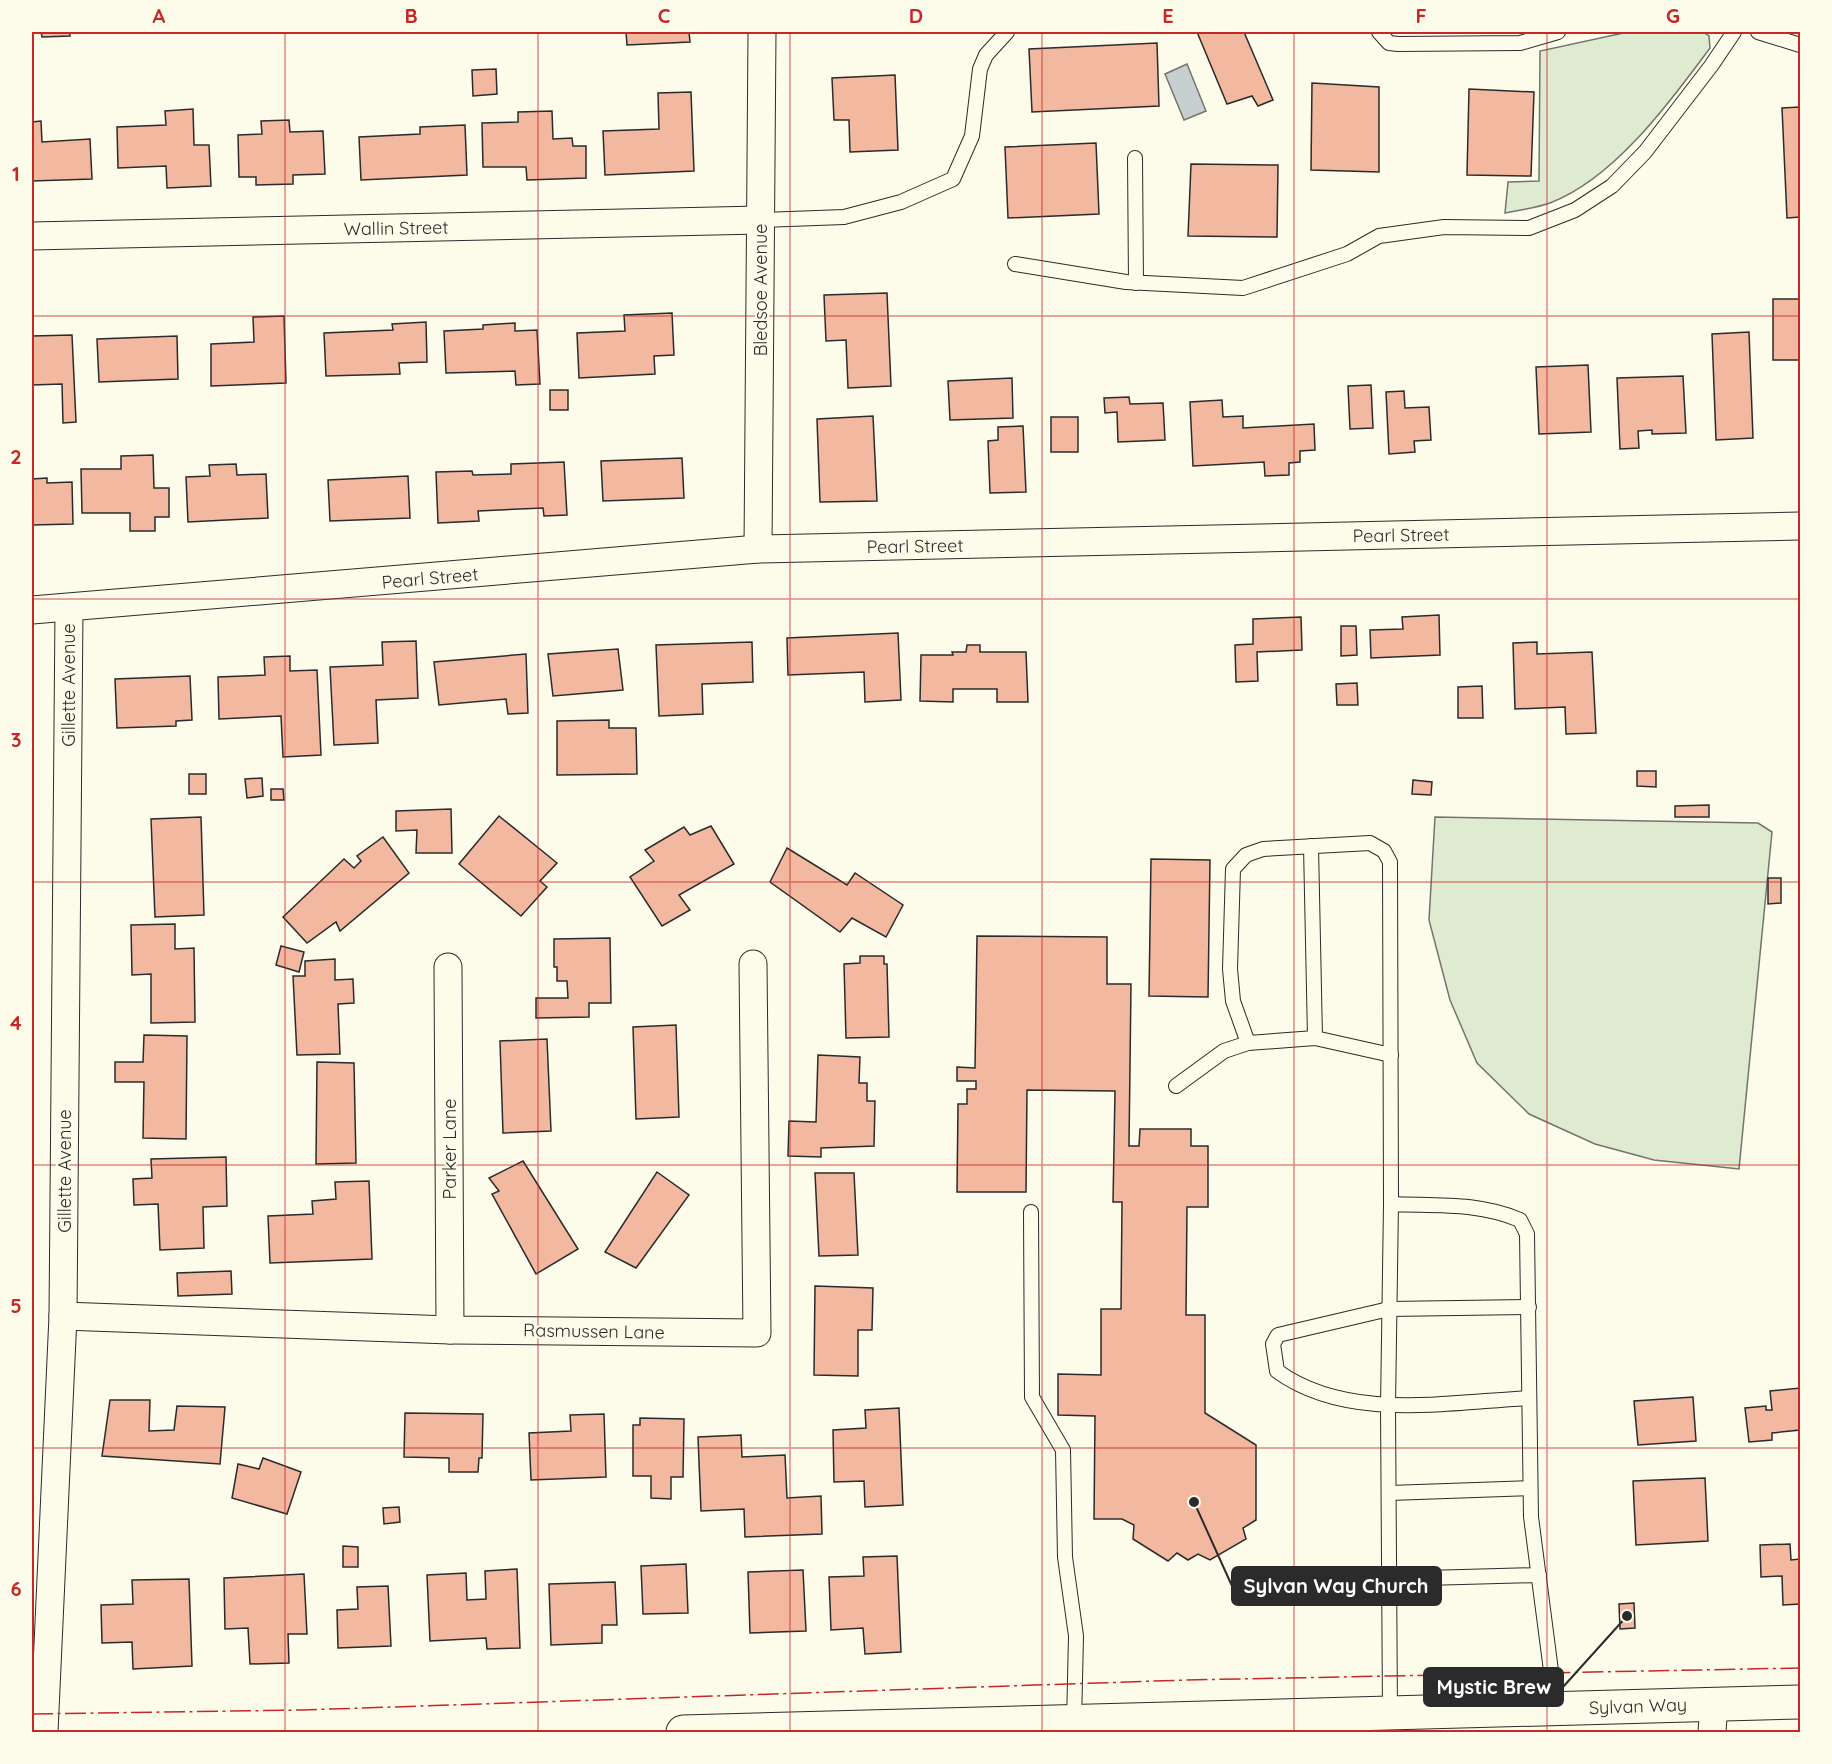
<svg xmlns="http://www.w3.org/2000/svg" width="1832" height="1764" viewBox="0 0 1832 1764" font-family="Quicksand,sans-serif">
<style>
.green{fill:#deebd1;stroke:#74746e;stroke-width:1.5}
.water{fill:#c7d0d0;stroke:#74746e;stroke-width:1.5}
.building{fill:#f2b8a0;stroke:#2b2b2b;stroke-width:1.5}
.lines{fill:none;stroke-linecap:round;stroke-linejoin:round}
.lane-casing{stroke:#2b2b2b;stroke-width:16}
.street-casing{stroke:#2b2b2b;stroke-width:29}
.secondary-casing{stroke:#2b2b2b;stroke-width:35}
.lane{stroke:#fdfbea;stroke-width:14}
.street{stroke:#fdfbea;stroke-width:27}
.secondary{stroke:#fdfbea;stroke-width:33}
.power{stroke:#c62828;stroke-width:1.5;stroke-dasharray:21 4.5 3 4.5;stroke-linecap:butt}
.grid{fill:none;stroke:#c62828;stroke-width:1.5;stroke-opacity:0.55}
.labels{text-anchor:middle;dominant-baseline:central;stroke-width:4.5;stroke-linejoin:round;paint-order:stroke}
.street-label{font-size:18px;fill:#2b2b2b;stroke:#fdfbea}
.leader{fill:none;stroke:#2b2b2b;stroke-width:2}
.callout-dot{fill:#2b2b2b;stroke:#fdfbea;stroke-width:2}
.callout{fill:#2b2b2b;stroke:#2b2b2b;stroke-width:2}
.callout-label{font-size:20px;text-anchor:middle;font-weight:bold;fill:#fff}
.neatline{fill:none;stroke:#c62828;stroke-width:2}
.grid-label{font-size:20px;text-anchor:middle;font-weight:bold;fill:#c62828}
</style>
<rect width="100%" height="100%" fill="#fdfbea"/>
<g class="green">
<path d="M1628,32H1703L1709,36L1710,48C1670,102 1614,179 1550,203C1536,208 1519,210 1505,213L1508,182L1539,181L1540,51Z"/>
<polygon points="1435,817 1758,823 1772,832 1739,1169 1654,1160 1595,1144 1529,1114 1477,1063 1450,1000 1429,920"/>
</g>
<polygon class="water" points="1187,64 1206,111 1184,120 1165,74"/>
<g class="building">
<polygon points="41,32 70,32 70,36 42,37"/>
<polygon points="626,32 689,32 690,42 627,45"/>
<polygon points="1197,32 1244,32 1273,100 1258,106 1252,96 1227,104"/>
<polygon points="1157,43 1159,106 1032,112 1029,49"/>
<polygon points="496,69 497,94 473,96 472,70"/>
<polygon points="895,75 898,150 850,152 849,120 834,120 832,78"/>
<polygon points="1312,83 1379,87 1379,172 1311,170"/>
<polygon points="1469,89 1534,92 1531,176 1467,175"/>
<polygon points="691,92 694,171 605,175 603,131 659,129 658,93"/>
<polygon points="1800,107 1800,217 1787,218 1782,108"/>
<polygon points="193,109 194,145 209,145 211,186 167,188 166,166 118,168 117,127 166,125 165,111"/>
<polygon points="552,111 553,139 572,138 573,146 586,146 586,178 527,180 526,167 483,167 482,123 518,122 518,112"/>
<polygon points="289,120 290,132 323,131 325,174 293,175 293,184 256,185 256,177 239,177 238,135 262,134 261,121"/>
<polygon points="41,121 42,142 90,139 92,179 32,181 32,122"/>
<polygon points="465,125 467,175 361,180 359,137 420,134 420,127"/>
<polygon points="1096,143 1099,214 1008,218 1005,147"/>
<polygon points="1191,164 1278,165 1277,237 1188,236"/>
<polygon points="887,293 891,386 848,388 846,340 826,341 824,295"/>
<rect x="1773" y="299" width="27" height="61"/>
<polygon points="672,313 674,355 654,356 655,374 579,378 577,333 625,331 624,315"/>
<polygon points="284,316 286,383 211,386 211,344 254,342 253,317"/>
<polygon points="426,322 427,362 399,363 400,374 326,376 324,333 393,330 392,324"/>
<polygon points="515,323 515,331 537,330 540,384 516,385 515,371 446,373 444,331 483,329 483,325"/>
<polygon points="1749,332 1753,438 1716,440 1712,334"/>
<polygon points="72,335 76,422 63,423 62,384 32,385 32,336"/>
<polygon points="177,336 178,379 99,382 97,339"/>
<polygon points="1588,365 1591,432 1539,434 1536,367"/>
<polygon points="1683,376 1686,433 1652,434 1652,430 1638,431 1639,448 1620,449 1617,378"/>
<polygon points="1012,378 1013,418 950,420 948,381"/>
<polygon points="1371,385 1373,428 1350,429 1348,386"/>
<rect x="550" y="390" width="18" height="20"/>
<polygon points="1404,391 1405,408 1429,407 1431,440 1414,441 1415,452 1389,454 1386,392"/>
<polygon points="1129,397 1130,404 1163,403 1165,440 1118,442 1117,412 1105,413 1104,398"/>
<polygon points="1222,400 1223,417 1243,416 1243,428 1314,424 1315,450 1300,451 1300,462 1289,463 1289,475 1265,476 1264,462 1193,466 1190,402"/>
<polygon points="873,416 877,501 820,502 817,419"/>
<rect x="1051" y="417" width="27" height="35"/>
<polygon points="1023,426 1026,492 990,493 988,441 998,440 998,427"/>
<polygon points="153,455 154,488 169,488 169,517 155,517 155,531 130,531 130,513 82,513 81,469 121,469 121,456"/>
<polygon points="682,458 684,498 603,501 601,461"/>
<polygon points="564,462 567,515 544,516 543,508 478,511 479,521 438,523 436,472 472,471 473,475 511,474 511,464"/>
<polygon points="236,464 237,475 266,474 268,518 188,522 186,477 210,476 209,465"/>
<polygon points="408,476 410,518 330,521 328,480"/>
<polygon points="47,478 47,483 72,482 73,524 32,525 32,479"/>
<polygon points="1439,615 1440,655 1371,658 1370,630 1403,629 1402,617"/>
<polygon points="1301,617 1302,650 1257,652 1258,681 1236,682 1235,645 1253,644 1253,619"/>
<polygon points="1341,626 1356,626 1357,655 1341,656"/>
<polygon points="898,633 901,700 865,702 864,672 788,675 787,638"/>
<polygon points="416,641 418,698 376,700 378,743 334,745 330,667 383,665 382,642"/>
<polygon points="752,642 753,682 702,684 703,714 659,716 656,645"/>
<polygon points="1537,642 1537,654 1592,652 1596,733 1566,734 1565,707 1515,709 1513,643"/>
<polygon points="967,645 980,645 980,652 1026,652 1028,702 997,702 997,689 953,689 953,702 920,701 921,655 953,655 952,652 966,652"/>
<polygon points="618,649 623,690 553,696 548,654"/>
<polygon points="526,654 528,713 508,714 506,699 439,705 434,662"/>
<polygon points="290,656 290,671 317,670 321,755 283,757 281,716 219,719 218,677 265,675 264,657"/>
<polygon points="190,676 192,720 176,721 176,726 117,728 115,679"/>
<polygon points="1357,683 1358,705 1337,705 1336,684"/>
<polygon points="1482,686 1483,718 1458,718 1458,687"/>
<polygon points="609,720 609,728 636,728 637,774 557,775 557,721"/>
<polygon points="1637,771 1656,771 1656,787 1637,786"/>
<rect x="189" y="774" width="17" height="20"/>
<polygon points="262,778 263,796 247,798 245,779"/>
<polygon points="1413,780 1432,782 1431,795 1412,794"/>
<polygon points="271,789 283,789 284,800 271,800"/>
<polygon points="1709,805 1709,817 1675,817 1675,806"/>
<polygon points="451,809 452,853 416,853 417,830 396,831 396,811"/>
<polygon points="499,816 557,863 540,881 547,887 521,916 459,864"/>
<polygon points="201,817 204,915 155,917 151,819"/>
<polygon points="711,826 734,864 679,895 690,910 662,926 630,877 654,861 645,850 684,827 690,835"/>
<polygon points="383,837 409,873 340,931 336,922 307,943 283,917 344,859 354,868 361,861 357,856"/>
<polygon points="787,848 847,885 855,873 903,905 886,937 852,918 840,932 770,882"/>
<polygon points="1151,859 1210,860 1208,997 1149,996"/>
<polygon points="1768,878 1781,878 1781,903 1768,904"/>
<polygon points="175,924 175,949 194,948 195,1022 151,1023 151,974 132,975 131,925"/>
<polygon points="977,936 1107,937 1107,984 1131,984 1129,1146 1139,1146 1140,1129 1191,1129 1191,1146 1208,1146 1208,1207 1187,1207 1186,1315 1205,1315 1205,1413 1256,1445 1256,1520 1243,1528 1246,1539 1210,1560 1198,1554 1188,1560 1177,1553 1168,1561 1133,1539 1134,1525 1122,1519 1094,1519 1095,1416 1058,1415 1058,1374 1101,1375 1101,1309 1121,1309 1122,1202 1113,1202 1115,1091 1027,1090 1026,1192 957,1192 958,1104 967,1104 967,1089 976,1089 976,1081 957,1081 957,1067 975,1068"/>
<polygon points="610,938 611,1003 589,1003 589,1017 536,1018 536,998 568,998 567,981 557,981 557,967 554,967 554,939"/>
<polygon points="281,946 304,952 299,972 276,965"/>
<polygon points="860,956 884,956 884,964 887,964 889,1037 846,1038 844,964 860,963"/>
<polygon points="335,959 335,980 353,979 354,1003 338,1004 340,1054 297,1055 293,976 305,976 305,961"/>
<polygon points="676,1025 679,1117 636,1119 633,1027"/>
<polygon points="144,1035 187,1036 186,1139 143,1138 144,1082 115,1082 115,1062 143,1062"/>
<polygon points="547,1039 551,1131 503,1133 500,1041"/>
<polygon points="818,1055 860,1057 859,1083 867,1083 867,1101 875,1101 874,1146 821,1148 821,1157 788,1156 789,1121 816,1122"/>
<polygon points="317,1062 354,1063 356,1163 316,1164"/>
<polygon points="226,1157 227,1206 203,1207 204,1248 160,1250 158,1204 134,1205 133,1179 152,1178 151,1159"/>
<polygon points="523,1161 578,1249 536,1274 492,1194 499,1191 489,1178"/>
<polygon points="657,1172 689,1195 636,1268 605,1252"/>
<polygon points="815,1173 854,1173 858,1255 819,1256"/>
<polygon points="369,1181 372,1259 270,1263 268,1216 313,1214 312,1201 336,1199 335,1182"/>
<polygon points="231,1271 232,1294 178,1296 177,1273"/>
<polygon points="815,1286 873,1288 872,1330 858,1330 858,1376 814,1375"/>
<polygon points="1800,1388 1800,1430 1772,1433 1772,1440 1749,1442 1745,1408 1766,1406 1766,1410 1772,1410 1770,1391"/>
<polygon points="1693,1397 1696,1441 1638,1445 1634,1401"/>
<polygon points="110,1400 150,1400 149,1431 174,1430 177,1406 225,1407 220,1464 102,1456"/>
<polygon points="899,1408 903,1505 865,1507 864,1481 834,1482 833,1430 866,1428 865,1410"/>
<polygon points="405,1413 483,1414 482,1458 479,1458 478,1472 449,1472 449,1458 404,1457"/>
<polygon points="604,1414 606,1477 531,1480 529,1433 571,1431 570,1415"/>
<polygon points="640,1418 684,1419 683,1477 671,1477 671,1499 651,1498 651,1476 633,1476 633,1425 640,1425"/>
<polygon points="741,1435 742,1457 785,1455 787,1498 821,1496 822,1534 745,1537 744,1509 701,1511 698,1437"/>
<polygon points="263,1458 301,1472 287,1514 232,1498 238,1464 259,1469"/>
<polygon points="1705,1478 1708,1541 1636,1545 1633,1481"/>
<polygon points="399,1507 400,1522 384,1524 383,1508"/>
<polygon points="1790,1544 1791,1560 1800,1559 1800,1604 1783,1605 1782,1576 1761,1577 1760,1545"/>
<polygon points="343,1546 358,1547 358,1567 343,1567"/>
<polygon points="897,1556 901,1652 865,1654 863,1628 831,1630 829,1577 864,1576 863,1557"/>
<polygon points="686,1564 688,1613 643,1614 641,1566"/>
<polygon points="517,1569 520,1648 487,1649 486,1638 430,1641 427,1575 466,1573 467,1600 486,1599 485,1571"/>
<polygon points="803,1570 806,1631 750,1633 748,1572"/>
<polygon points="304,1574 307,1634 288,1634 289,1663 250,1664 248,1628 225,1629 224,1578"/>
<polygon points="189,1579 192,1666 133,1669 132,1642 102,1643 101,1605 133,1604 132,1580"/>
<polygon points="615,1582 617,1625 602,1625 602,1643 551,1645 549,1584"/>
<polygon points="388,1586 391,1646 338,1648 337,1610 358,1609 357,1587"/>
<polygon points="1634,1603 1635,1628 1620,1629 1619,1604"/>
</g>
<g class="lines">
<defs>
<g id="lane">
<polyline points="1379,32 1389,43 1398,44 1520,43 1558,32"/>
<polyline points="1758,32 1800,45"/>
<polyline points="1135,158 1136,283"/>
<polyline points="760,220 844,217 901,202 953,179 972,136 980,69 986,55 1007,32"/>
<polyline points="1015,264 1126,282 1243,288 1347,254 1379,236 1444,227 1529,228 1575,210 1612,186 1645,152 1711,66 1734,32"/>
<polyline points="1311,846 1315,1038"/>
<polyline points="1248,1043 1233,1001 1230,969 1233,869 1246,855 1263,849 1370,843 1384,851 1390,862 1391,1204"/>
<polyline points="1176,1086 1224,1051 1248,1043 1315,1038 1391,1055"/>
<polyline points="1031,1212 1032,1397 1063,1450 1065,1557 1076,1636 1074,1723"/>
<path d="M1529,1307L1389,1309L1278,1335L1273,1344L1277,1371C1347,1422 1448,1402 1529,1398"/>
<polyline points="1389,1493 1530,1488"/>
<polyline points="1389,1579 1539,1575"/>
<path d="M1390,1714L1388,1406L1391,1204C1436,1206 1478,1202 1520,1220L1527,1234L1531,1517L1556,1709"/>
</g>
<g id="street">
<polyline points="32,236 760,220"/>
<polyline points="758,549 762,32"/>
<polyline points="32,610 758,549 1800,526"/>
<polyline points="448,967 450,1330"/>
<polyline points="63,1316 450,1330 757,1333 753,964"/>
<polyline points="44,1732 63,1316 69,609"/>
<polyline points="1712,1732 1714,1703"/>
</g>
<polyline id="secondary" points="683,1732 1800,1702"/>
</defs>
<use href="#lane" class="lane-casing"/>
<use href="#street" class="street-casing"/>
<use href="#secondary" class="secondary-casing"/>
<use href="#lane" class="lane"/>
<use href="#street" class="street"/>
<use href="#secondary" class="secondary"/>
<polyline class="power" points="32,1714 303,1710 1186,1680 1800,1668"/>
</g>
<path class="grid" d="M285,32V1732M538,32V1732M790,32V1732M1042,32V1732M1294,32V1732M1547,32V1732M32,316H1800M32,599H1800M32,882H1800M32,1165H1800M32,1448H1800"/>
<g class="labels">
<g class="street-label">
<text transform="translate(396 228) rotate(-1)">Wallin Street</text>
<text transform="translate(760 290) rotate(-90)">Bledsoe Avenue</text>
<text transform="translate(1401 535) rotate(-1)">Pearl Street</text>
<text transform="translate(915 546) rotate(-1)">Pearl Street</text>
<text transform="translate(430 578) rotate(-5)">Pearl Street</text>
<text transform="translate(68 685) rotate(-90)">Gillette Avenue</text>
<text transform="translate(449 1149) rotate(-90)">Parker Lane</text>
<text transform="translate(64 1171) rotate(-90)">Gillette Avenue</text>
<text transform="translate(594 1331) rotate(1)">Rasmussen Lane</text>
<text transform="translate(1638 1706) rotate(-2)">Sylvan Way</text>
</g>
</g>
<path class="leader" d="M1194 1502L1232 1586M1627 1616L1563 1687"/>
<g class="callout-dot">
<circle cx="1194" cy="1502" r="6"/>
<circle cx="1627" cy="1616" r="6"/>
</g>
<g class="callout">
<rect x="1232" y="1567" width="209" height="38" rx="6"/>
<rect x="1424" y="1668" width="139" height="38" rx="6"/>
</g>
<g class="callout-label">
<text x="1336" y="1593">Sylvan Way Church</text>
<text x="1494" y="1694">Mystic Brew</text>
</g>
<rect width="1832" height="1764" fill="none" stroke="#fdfbea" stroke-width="66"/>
<rect x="33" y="33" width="1766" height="1698" class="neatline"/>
<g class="grid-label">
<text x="159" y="23">A</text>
<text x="411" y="23">B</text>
<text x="664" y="23">C</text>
<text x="916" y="23">D</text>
<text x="1168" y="23">E</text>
<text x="1421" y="23">F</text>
<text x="1673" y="23">G</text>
<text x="16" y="181">1</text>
<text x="16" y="464">2</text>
<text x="16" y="747">3</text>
<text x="16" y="1030">4</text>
<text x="16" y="1313">5</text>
<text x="16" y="1596">6</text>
</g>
</svg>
